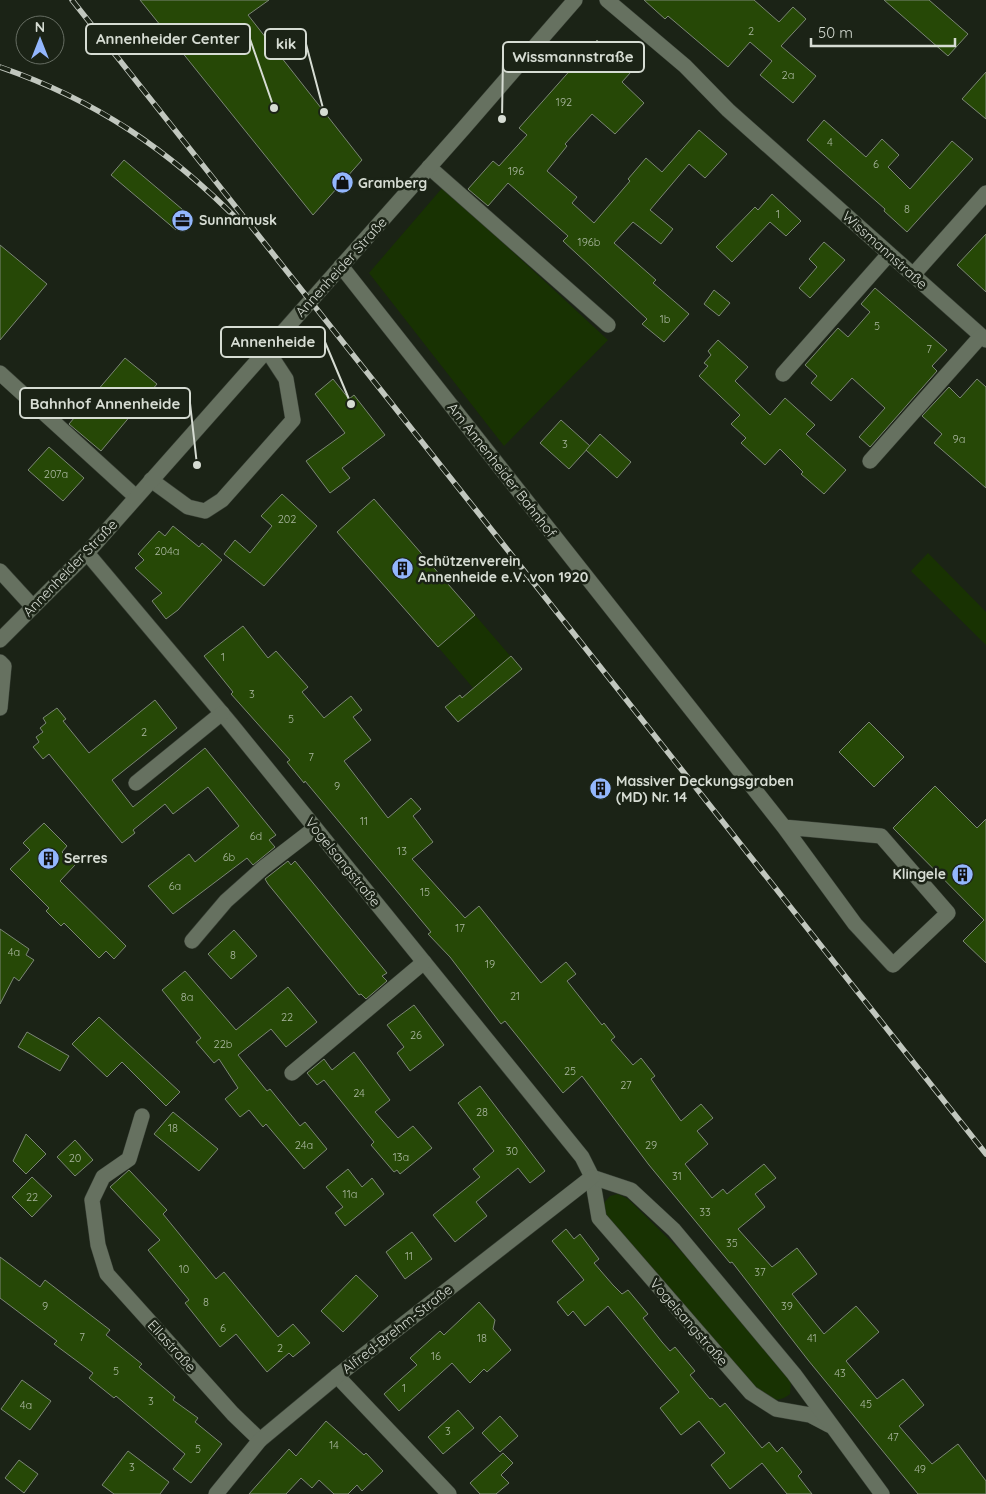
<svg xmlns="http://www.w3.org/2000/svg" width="986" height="1494" viewBox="0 0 986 1494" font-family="Quicksand,sans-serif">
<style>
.green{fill:#183202}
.building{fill:#264806;stroke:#7b8675}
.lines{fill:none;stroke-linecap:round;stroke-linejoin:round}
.minor-casing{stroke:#383f35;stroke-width:16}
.minor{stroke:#667160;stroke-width:15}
.rail-casing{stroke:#c1c7be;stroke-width:5.5}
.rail{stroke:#1b2316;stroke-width:4;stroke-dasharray:11;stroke-linecap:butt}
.labels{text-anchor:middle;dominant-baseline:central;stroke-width:5;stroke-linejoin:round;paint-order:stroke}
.number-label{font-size:11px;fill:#aab7a0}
.poi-label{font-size:14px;font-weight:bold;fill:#d6dcd3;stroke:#1b2316;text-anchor:start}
.street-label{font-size:14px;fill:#d6dcd3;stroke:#1b2316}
.leader{fill:none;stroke:#d6dcd3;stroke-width:2}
.callout-dot{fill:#d6dcd3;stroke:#1b2316;stroke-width:2}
.callout{fill:#1b2316;stroke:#d6dcd3;stroke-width:2}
.callout-label{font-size:15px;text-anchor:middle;font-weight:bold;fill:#d6dcd3}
</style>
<rect width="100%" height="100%" fill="#1b2316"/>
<g class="green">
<polygon points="443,187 608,340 504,446 369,273"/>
<polygon points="928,553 986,612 986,645 911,571"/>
<polygon points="475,615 511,657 474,689 438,647"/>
<path d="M618,1194L628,1199L681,1251L787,1374L791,1382L790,1394C771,1408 763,1394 748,1381L605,1214L603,1204L610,1196Z"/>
</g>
<g class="building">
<polygon points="140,0 269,0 248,15 362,160 313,215"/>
<polygon points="644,0 754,0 779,22 793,7 806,19 781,46 816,76 793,103 760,75 772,61 750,42 728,67 668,16 665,19"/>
<polygon points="884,0 929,0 968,34 948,56"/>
<polygon points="597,40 631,72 622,82 644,103 615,134 592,114 565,144 567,146 547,171 577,197 572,203 594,223 630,181 628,179 646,158 662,172 699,130 727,154 705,178 689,164 650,210 673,229 661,244 633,222 614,243 656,280 653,283 689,314 664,342 642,324 647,319 563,241 568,236 508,183 488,206 468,189 493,161 499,166 527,135 519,128"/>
<polygon points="986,72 986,119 962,99"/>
<polygon points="824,120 866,157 882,139 899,155 888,167 910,189 952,141 973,159 907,232 884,211 885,209 807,140"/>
<polygon points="124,160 189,215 176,230 111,175"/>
<polygon points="772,194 801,221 786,236 770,222 732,262 716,247 755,207 758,210"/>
<polygon points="986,234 986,292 957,265"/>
<polygon points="824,242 845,260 810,298 799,288 817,267 809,259"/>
<polygon points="0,245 47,284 0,340"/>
<polygon points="875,288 947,350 932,366 937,371 870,447 859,437 885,408 852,378 831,401 811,383 817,376 805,365 838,328 848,337 870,312 861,304"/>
<polygon points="714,290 730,303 719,316 704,304"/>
<polygon points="718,340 748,367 735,381 770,415 785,398 815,425 806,434 846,470 824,494 801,474 803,472 780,449 765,465 741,443 746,438 731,424 740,415 699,376 708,366 704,363 711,355 708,351"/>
<polygon points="125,358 157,384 101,451 69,424"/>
<polygon points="333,379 349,399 354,395 385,435 342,468 350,478 330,493 306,461 345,433 315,394"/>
<polygon points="977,379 986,387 986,488 934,443 942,434 922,416 949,387 960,398"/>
<polygon points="561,420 590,446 569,469 540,443"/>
<polygon points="600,434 631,462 617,478 586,450"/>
<polygon points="49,447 84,478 63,501 28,470"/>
<polygon points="282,494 317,526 264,586 224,554 235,540 250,553 272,526 261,516"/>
<polygon points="374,499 475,615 438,647 337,532"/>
<polygon points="173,526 199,547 202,543 222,560 178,610 166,619 152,601 162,593 135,568 144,560 138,554 159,531 165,536"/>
<polygon points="243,626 268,658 276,651 308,687 302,692 324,718 351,696 362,710 353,717 371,740 344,761 388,818 411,798 421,809 413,816 433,842 412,859 465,918 479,906 541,983 566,962 576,974 567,981 602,1025 604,1023 615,1037 611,1040 633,1065 641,1058 655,1076 651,1079 681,1121 701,1104 713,1118 697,1131 708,1144 685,1164 712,1198 723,1189 727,1194 764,1164 776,1178 755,1194 765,1207 738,1229 772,1267 797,1248 817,1274 792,1294 824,1334 856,1306 879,1332 846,1361 877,1399 903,1379 924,1405 899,1426 932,1464 958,1444 986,1481 986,1494 918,1494 808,1360 732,1262 730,1263 649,1165 582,1076 563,1093 505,1021 501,1024 450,957 428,934 431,932 305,781 304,783 287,762 290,760 231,694 233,692 204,656"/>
<polygon points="511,656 522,669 458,722 445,707 460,695 462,698"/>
<polygon points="155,700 177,728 112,780 133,807 205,748 276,835 269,840 275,847 253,865 247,858 173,914 148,886 189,854 195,862 239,826 208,787 173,814 165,804 133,830 135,833 122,843 49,754 43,759 33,747 39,742 36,737 43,732 40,728 46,723 43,718 57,708 66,719 63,721 89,753"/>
<polygon points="869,722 904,757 874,787 839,752"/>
<polygon points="935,786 977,828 986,819 986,963 963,941 984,920 893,828"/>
<polygon points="44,823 67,846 62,852 75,865 60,881 126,946 114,959 106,951 99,958 64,923 61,926 46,911 49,908 10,869 30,850 23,843"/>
<polygon points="288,861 291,865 295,861 387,973 382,976 387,981 366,999 361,994 359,995 268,884 265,879"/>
<polygon points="0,929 29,949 26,955 34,960 19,981 14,977 0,1004"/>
<polygon points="234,930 257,956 231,979 208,954"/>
<polygon points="185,971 236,1030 288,987 317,1022 286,1047 271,1029 238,1055 267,1091 270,1089 300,1126 305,1122 327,1149 304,1169 266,1124 263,1127 249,1110 240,1117 225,1099 238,1088 219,1059 214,1063 196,1042 201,1038 162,990"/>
<polygon points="414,1005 444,1045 410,1071 397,1053 404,1047 387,1025"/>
<polygon points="99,1017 180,1092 166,1106 122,1062 107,1077 72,1044"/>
<polygon points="27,1032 69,1056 60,1071 18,1047"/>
<polygon points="354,1052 390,1100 375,1112 398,1138 413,1126 432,1148 400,1174 397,1170 394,1172 371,1145 374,1142 324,1080 317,1085 307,1073 324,1059 332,1070"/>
<polygon points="480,1086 545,1171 530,1183 518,1168 476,1202 487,1216 455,1242 433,1215 480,1177 473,1169 494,1151 458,1103"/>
<polygon points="173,1112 218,1149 199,1171 154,1134"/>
<polygon points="26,1134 46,1154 26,1174 13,1161"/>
<polygon points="75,1140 93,1160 75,1176 57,1157"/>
<polygon points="348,1169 362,1187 372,1178 384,1194 345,1226 335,1213 343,1207 326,1187"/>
<polygon points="129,1170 167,1210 163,1214 216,1279 224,1272 278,1337 293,1324 310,1343 293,1357 289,1353 267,1372 236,1334 220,1347 185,1303 189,1300 148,1250 160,1240 110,1187"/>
<polygon points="32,1177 52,1196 32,1217 12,1197"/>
<polygon points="566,1229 574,1239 580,1234 599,1259 594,1263 613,1285 622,1294 628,1290 648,1314 643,1318 662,1342 670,1351 675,1347 695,1371 690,1375 710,1399 712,1398 720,1407 725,1403 762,1448 769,1442 777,1452 782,1447 802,1472 798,1476 812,1494 787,1494 762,1463 730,1489 711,1465 725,1453 699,1421 681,1435 660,1408 679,1392 608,1306 585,1326 573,1311 568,1316 557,1302 584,1280 552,1241"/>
<polygon points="412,1232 432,1259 405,1279 386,1252"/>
<polygon points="0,1257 40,1287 45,1280 110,1330 106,1335 142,1364 139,1367 175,1397 173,1400 198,1418 195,1422 222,1444 191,1483 173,1469 185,1454 116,1396 114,1398 89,1378 93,1373 54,1344 57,1341 0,1298"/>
<polygon points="356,1275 378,1296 343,1332 321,1311"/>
<polygon points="479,1302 495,1320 493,1329 511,1350 487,1372 484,1369 470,1383 452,1363 399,1411 384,1394 417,1365 410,1358 440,1331 444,1335"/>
<polygon points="22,1380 51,1401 30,1430 1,1409"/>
<polygon points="458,1410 474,1428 443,1454 428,1437"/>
<polygon points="500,1416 518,1436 500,1452 482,1433"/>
<polygon points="326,1421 364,1455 366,1453 383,1471 362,1491 357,1485 348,1494 334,1494 319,1480 312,1488 301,1478 286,1494 249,1494 289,1449 296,1456"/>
<polygon points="128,1451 169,1482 160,1494 114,1494 102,1485"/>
<polygon points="503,1453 513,1463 501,1475 509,1483 496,1494 480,1494 470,1483"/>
<polygon points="19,1460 38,1474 24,1493 5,1478"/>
</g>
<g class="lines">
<defs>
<g id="minor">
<polyline points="607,0 685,66 728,110 986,340"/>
<polyline points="429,167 608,325"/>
<polyline points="341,266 784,827 855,924 893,965 948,913 881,836 784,827"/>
<polyline points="913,275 986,193"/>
<polyline points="0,373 136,497"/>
<polyline points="783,374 889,254"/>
<polyline points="870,461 981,336"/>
<polyline points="151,480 188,507 205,511 222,500 293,420 286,379 267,350"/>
<polyline points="87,553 231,724 582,1157 592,1177 599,1218 751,1393 776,1409 810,1415 829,1425"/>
<polyline points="0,571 33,607"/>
<polyline points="0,640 87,553 463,129 575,0"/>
<polyline points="0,662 4,666 0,708"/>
<polyline points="136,783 222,713"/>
<polyline points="192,941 226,901 263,868 315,828"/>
<polyline points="292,1073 424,962"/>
<polyline points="142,1116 129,1159 103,1177 92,1200 98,1245 107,1274 233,1414 260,1440"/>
<polyline points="592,1177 631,1190 674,1230 794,1374 882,1494"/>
<polyline points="337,1376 449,1494"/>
<polyline points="216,1494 260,1440 337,1376 592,1177"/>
</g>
</defs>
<use href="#minor" class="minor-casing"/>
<use href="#minor" class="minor"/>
<defs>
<g id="rail">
<polyline points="72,0 986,1154"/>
<path d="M0,67C96,100 169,150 240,222"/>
</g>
</defs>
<use href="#rail" class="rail-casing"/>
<use href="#rail" class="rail"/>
</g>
<defs>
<symbol id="shop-disc" viewBox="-11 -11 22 22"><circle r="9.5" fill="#93b7fd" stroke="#1b2316"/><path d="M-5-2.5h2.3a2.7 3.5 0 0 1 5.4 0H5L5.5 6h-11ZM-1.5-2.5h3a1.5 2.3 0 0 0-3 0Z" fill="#111"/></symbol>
<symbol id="office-disc" viewBox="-11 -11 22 22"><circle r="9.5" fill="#93b7fd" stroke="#1b2316"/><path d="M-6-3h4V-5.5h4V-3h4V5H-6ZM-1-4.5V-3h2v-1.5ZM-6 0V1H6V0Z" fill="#111"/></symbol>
<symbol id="building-disc" viewBox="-11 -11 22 22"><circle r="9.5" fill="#93b7fd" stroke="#1b2316"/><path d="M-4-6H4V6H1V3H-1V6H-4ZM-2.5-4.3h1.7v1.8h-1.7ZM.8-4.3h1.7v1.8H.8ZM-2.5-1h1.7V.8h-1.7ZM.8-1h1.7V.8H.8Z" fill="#111"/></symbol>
</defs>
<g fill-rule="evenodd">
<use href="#shop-disc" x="330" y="170" width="25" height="25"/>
<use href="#office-disc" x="170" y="208" width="25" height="25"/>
<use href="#building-disc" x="390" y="556" width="25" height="25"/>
<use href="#building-disc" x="588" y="776" width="25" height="25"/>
<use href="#building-disc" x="36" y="846" width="25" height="25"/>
<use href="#building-disc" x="950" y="862" width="25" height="25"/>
</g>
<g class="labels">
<g class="number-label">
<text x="751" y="31">2</text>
<text x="788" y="75">2a</text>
<text x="564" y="102">192</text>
<text x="830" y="142">4</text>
<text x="876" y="164">6</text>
<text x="516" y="171">196</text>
<text x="907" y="209">8</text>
<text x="778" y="214">1</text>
<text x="589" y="242">196b</text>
<text x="665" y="319">1b</text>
<text x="877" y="326">5</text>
<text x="929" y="349">7</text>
<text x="959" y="439">9a</text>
<text x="565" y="444">3</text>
<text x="56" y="474">207a</text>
<text x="287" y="519">202</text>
<text x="167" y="551">204a</text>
<text x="223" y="657">1</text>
<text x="252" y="694">3</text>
<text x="291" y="719">5</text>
<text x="144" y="732">2</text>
<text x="311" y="757">7</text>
<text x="337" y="786">9</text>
<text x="364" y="821">11</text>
<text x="256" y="836">6d</text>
<text x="402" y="851">13</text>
<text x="229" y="857">6b</text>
<text x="175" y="886">6a</text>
<text x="425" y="892">15</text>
<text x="460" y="928">17</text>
<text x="14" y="952">4a</text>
<text x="233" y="955">8</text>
<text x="490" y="964">19</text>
<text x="515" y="996">21</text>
<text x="187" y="997">8a</text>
<text x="287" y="1017">22</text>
<text x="416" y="1035">26</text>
<text x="223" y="1044">22b</text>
<text x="570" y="1071">25</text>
<text x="626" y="1085">27</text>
<text x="359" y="1093">24</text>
<text x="482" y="1112">28</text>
<text x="173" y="1128">18</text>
<text x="304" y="1145">24a</text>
<text x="651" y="1145">29</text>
<text x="512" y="1151">30</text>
<text x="401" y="1157">13a</text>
<text x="75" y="1158">20</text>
<text x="677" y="1176">31</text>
<text x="350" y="1194">11a</text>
<text x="32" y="1197">22</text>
<text x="705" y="1212">33</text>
<text x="732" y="1243">35</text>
<text x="409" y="1256">11</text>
<text x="184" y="1269">10</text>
<text x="760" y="1272">37</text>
<text x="206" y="1302">8</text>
<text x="45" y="1306">9</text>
<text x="787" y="1306">39</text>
<text x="223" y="1328">6</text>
<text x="82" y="1337">7</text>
<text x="482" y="1338">18</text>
<text x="812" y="1338">41</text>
<text x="280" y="1348">2</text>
<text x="436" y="1356">16</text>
<text x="116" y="1371">5</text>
<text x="840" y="1373">43</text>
<text x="404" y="1388">1</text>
<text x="151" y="1401">3</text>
<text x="866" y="1404">45</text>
<text x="26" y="1405">4a</text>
<text x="448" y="1431">3</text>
<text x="893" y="1437">47</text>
<text x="334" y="1445">14</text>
<text x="198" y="1449">5</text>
<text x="132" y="1467">3</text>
<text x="920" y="1469">49</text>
</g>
<g class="poi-label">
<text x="358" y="183">Gramberg</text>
<text x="199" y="220">Sunnamusk</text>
<text x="418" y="561">Schützenverein<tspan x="418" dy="16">Annenheide e.V. von 1920</tspan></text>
<text x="616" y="781">Massiver Deckungsgraben<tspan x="616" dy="16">(MD) Nr. 14</tspan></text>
<text x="64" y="858">Serres</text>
<text x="946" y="874" text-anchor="end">Klingele</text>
</g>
<g class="street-label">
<text transform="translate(885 250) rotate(42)">Wissmannstraße</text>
<text transform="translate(341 267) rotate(-48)">Annenheider Straße</text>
<text transform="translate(502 470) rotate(52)">Am Annenheider Bahnhof</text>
<text transform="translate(70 568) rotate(-46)">Annenheider Straße</text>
<text transform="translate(343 862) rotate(51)">Vogelsangstraße</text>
<text transform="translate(689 1322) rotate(49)">Vogelsangstraße</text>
<text transform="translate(397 1329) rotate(-38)">Alfred-Brehm-Straße</text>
<text transform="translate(172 1346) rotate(48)">Ellastraße</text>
</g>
</g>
<path class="leader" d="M274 108L250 39M324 112L306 44M502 119L503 57M351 404L325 342M197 465L190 403"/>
<g class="callout-dot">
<circle cx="274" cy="108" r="5"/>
<circle cx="324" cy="112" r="5"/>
<circle cx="502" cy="119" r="5"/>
<circle cx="351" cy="404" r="5"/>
<circle cx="197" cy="465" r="5"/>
</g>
<g class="callout">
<rect x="86" y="24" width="164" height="30" rx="5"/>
<rect x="265" y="29" width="41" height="30" rx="5"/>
<rect x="503" y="42" width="141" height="30" rx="5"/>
<rect x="221" y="327" width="104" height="30" rx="5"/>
<rect x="20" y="388" width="170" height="30" rx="5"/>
</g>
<g class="callout-label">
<text x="168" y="44">Annenheider Center</text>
<text x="286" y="49">kik</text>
<text x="573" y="62">Wissmannstraße</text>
<text x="273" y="347">Annenheide</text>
<text x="105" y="409">Bahnhof Annenheide</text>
</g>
<g transform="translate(40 40)"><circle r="24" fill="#1b2316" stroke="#666d62"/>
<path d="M0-4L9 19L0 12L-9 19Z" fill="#93b7fd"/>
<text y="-8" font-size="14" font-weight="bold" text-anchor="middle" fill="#d6dcd3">N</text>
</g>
<path d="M811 38v8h144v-8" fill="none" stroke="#d6dcd3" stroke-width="2.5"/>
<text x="818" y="38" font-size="15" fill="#d6dcd3" stroke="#1b2316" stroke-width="4" paint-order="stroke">50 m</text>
</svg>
